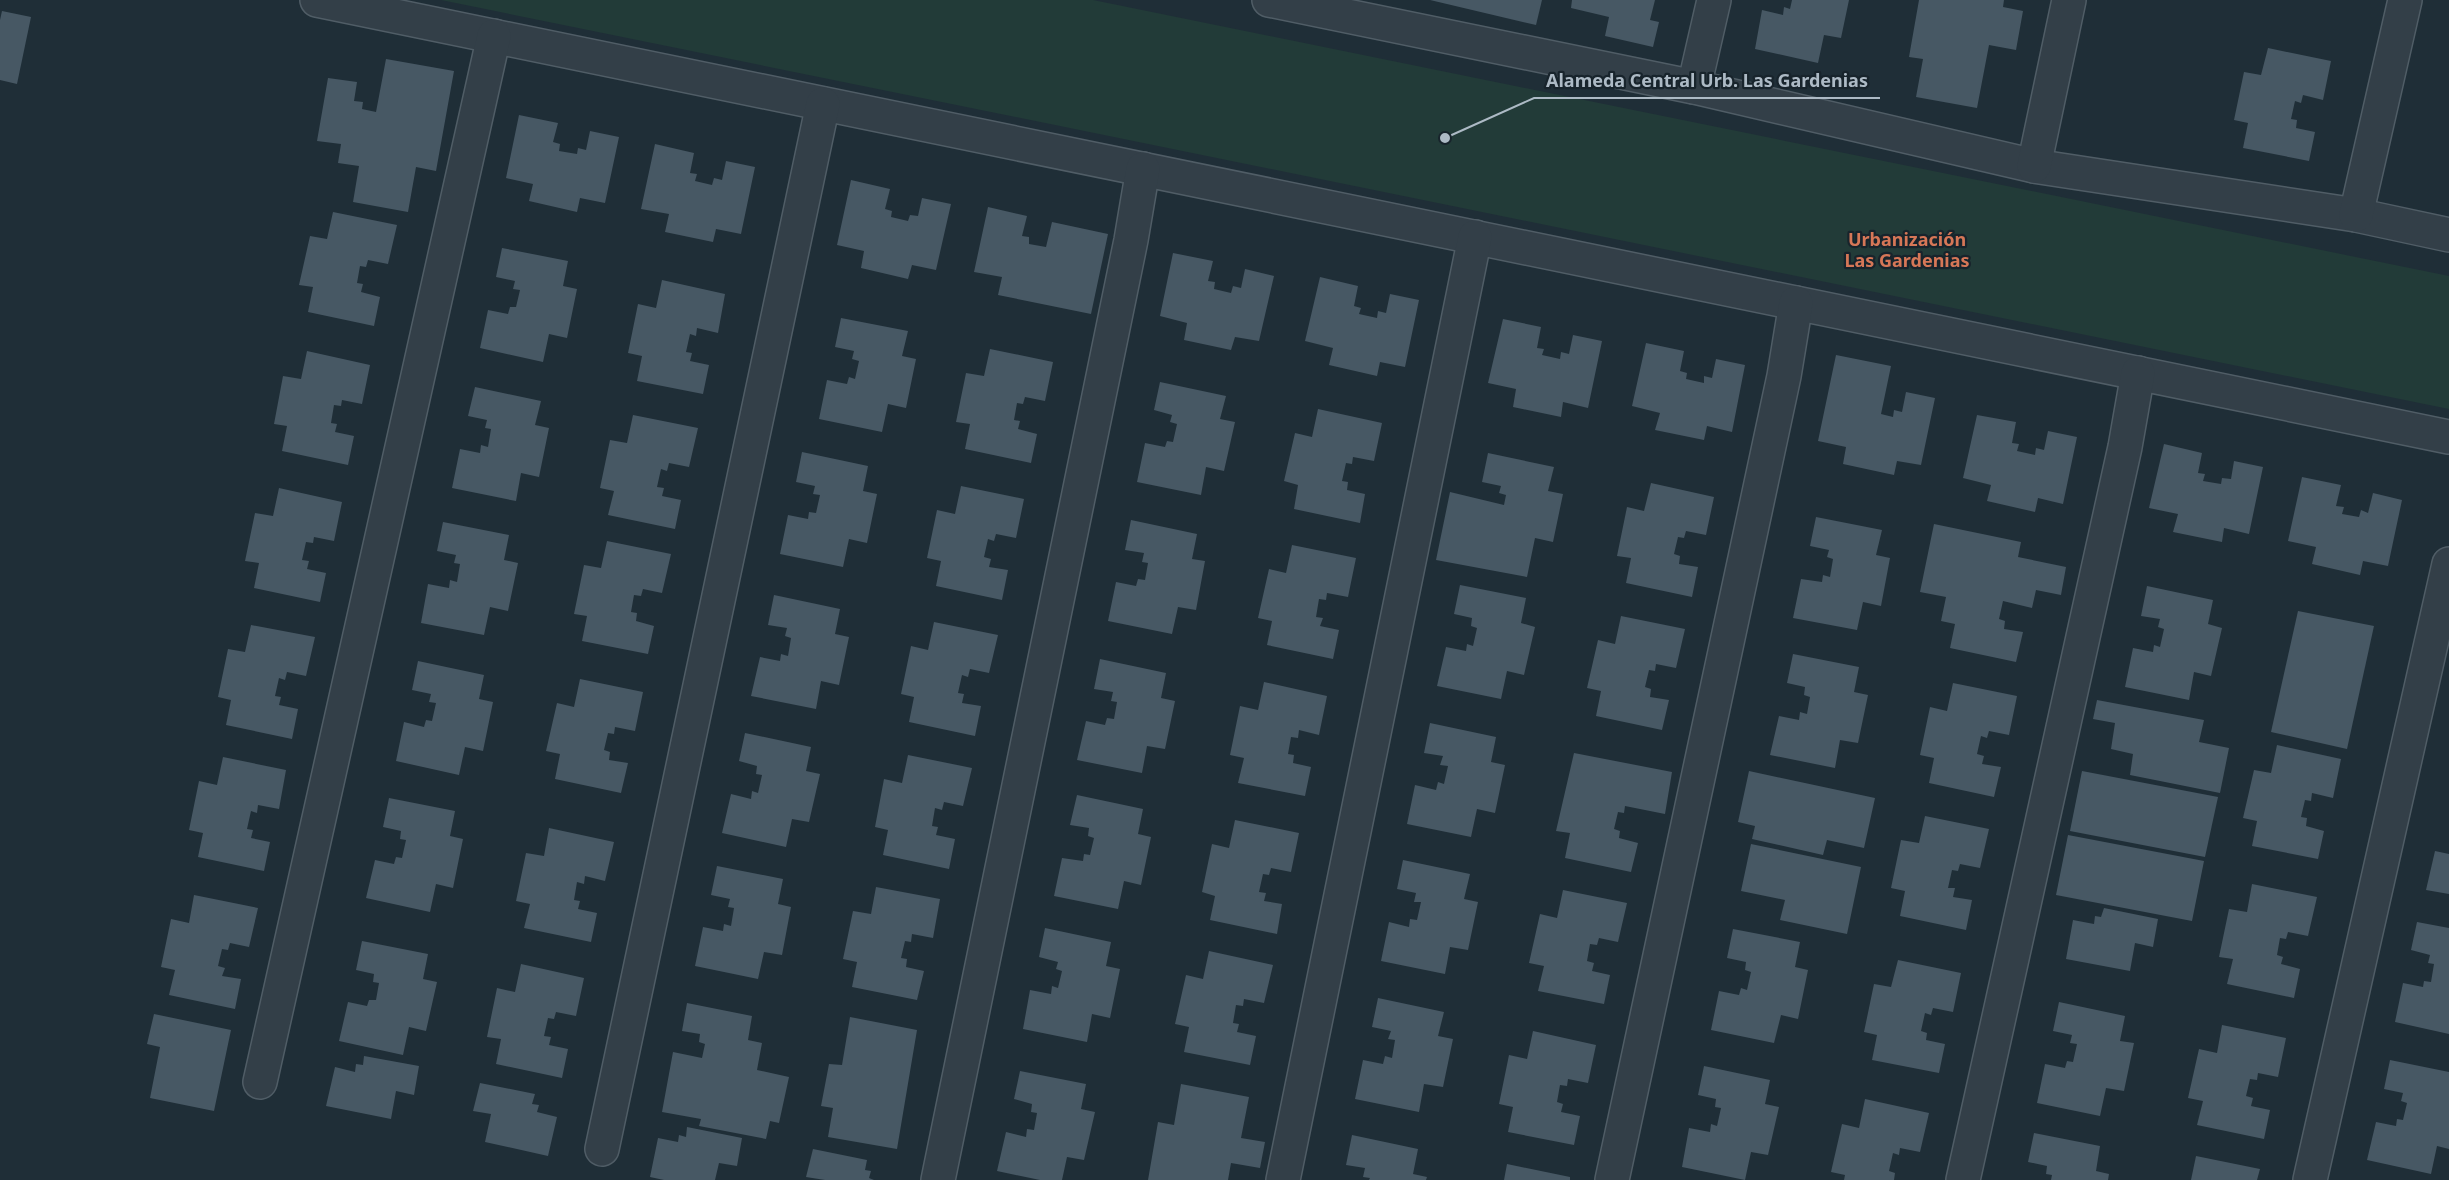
<svg xmlns="http://www.w3.org/2000/svg" width="2449" height="1180" viewBox="0 0 2449 1180" font-family="'Noto Sans',sans-serif">
<style>
.green{fill:#223b38}
.building{fill:#475864}
.lines{fill:none;stroke-linecap:round;stroke-linejoin:round}
.minor-casing{stroke:#505d66;stroke-width:36}
.minor{stroke:#333f48;stroke-width:33}
.labels{text-anchor:middle;dominant-baseline:central;stroke-width:4.5;stroke-linejoin:round;paint-order:stroke}
.neighbourhood-label{font-size:18px;font-weight:bold;fill:#d67757;stroke:#18242c}
.leader{fill:none;stroke:#adbac5;stroke-width:2}
.callout-dot{fill:#adbac5;stroke:#18242c;stroke-width:2}
.callout-label{font-size:18px;text-anchor:middle;font-weight:bold;fill:#adbac5;stroke:#18242c;stroke-width:4.5;stroke-linejoin:round;paint-order:stroke}
</style>
<rect width="100%" height="100%" fill="#1f2e37"/>
<polygon class="green" points="441,0 1093,0 2449,276 2449,409"/>
<g class="building">
<polygon points="1430,0 1542,0 1536,25"/>
<polygon points="1572,0 1655,0 1650,20 1659,22 1653,47 1605,36 1609,17 1571,8"/>
<polygon points="1792,0 1849,0 1841,38 1824,35 1818,63 1755,49 1762,10 1783,15 1784,7 1790,9"/>
<polygon points="1919,0 2004,0 2003,7 2023,11 2016,50 1989,45 1977,108 1916,97 1923,59 1909,57"/>
<polygon points="2,11 31,17 17,84 0,80 0,20"/>
<polygon points="2268,48 2331,61 2323,100 2303,95 2301,103 2295,101 2291,119 2297,120 2296,128 2315,132 2309,161 2243,148 2248,123 2234,120 2244,72 2261,75"/>
<polygon points="386,59 454,71 436,171 416,167 408,212 353,202 359,166 338,163 341,144 317,141 328,78 357,82 354,101 363,102 362,109 376,112"/>
<polygon points="519,115 558,123 553,142 560,144 559,151 577,154 578,148 586,150 590,131 619,137 605,203 580,198 577,212 529,201 533,184 506,178"/>
<polygon points="655,144 694,153 690,173 697,174 695,181 712,185 714,178 722,180 726,161 755,167 741,234 716,229 713,242 665,232 669,214 641,209"/>
<polygon points="851,180 890,189 885,209 892,211 891,217 908,221 910,215 918,216 922,198 951,204 936,270 912,265 908,279 861,268 864,251 837,245"/>
<polygon points="988,207 1027,216 1022,236 1029,237 1029,244 1046,247 1052,222 1108,234 1091,314 998,295 1002,277 974,272"/>
<polygon points="333,212 397,225 388,264 368,260 366,267 360,266 357,283 363,284 361,292 380,297 374,326 308,312 313,287 299,285 310,236 327,239"/>
<polygon points="502,248 568,261 563,286 577,289 567,338 549,334 543,362 480,348 488,310 508,314 510,307 516,307 520,290 513,289 515,281 496,277"/>
<polygon points="1173,253 1213,261 1208,281 1215,282 1214,289 1231,293 1233,286 1241,288 1245,269 1274,276 1259,341 1235,337 1231,350 1184,340 1187,323 1160,316"/>
<polygon points="1320,277 1358,286 1354,306 1361,308 1359,314 1377,318 1378,311 1386,313 1390,294 1419,300 1405,367 1380,362 1377,376 1329,365 1333,348 1305,341"/>
<polygon points="662,280 725,294 718,333 697,328 696,336 690,334 686,352 692,353 690,361 709,365 703,394 637,381 642,356 628,353 638,304 656,308"/>
<polygon points="841,318 908,331 902,356 916,359 906,408 888,404 882,432 819,419 827,380 847,384 849,377 855,379 859,361 852,359 854,351 835,347"/>
<polygon points="1503,319 1541,327 1537,348 1544,349 1542,355 1560,359 1561,352 1569,354 1573,335 1602,341 1588,408 1563,402 1561,417 1513,407 1516,389 1488,383"/>
<polygon points="1646,343 1684,351 1680,371 1687,373 1686,379 1704,383 1704,376 1712,378 1716,359 1745,365 1732,432 1707,426 1704,440 1655,430 1660,413 1632,406"/>
<polygon points="990,349 1053,362 1045,401 1025,397 1023,404 1017,403 1014,420 1020,421 1018,429 1037,434 1031,463 965,449 970,424 956,422 966,373 984,376"/>
<polygon points="307,351 370,365 362,404 342,400 341,406 334,405 331,423 337,424 335,432 354,436 348,465 282,451 287,426 274,424 283,376 301,379"/>
<polygon points="1836,355 1891,366 1881,414 1893,417 1894,410 1902,412 1906,392 1935,398 1921,465 1897,461 1894,475 1843,464 1846,447 1818,441"/>
<polygon points="1160,382 1226,396 1220,419 1235,422 1224,471 1206,467 1201,495 1137,482 1145,443 1165,447 1167,441 1173,442 1177,424 1170,422 1172,415 1154,410"/>
<polygon points="475,387 541,401 535,425 549,428 539,477 521,473 516,501 452,488 460,449 480,453 481,445 488,447 491,429 485,428 487,420 468,416"/>
<polygon points="1318,409 1382,423 1374,461 1353,457 1352,464 1346,463 1342,481 1348,482 1347,490 1365,494 1360,523 1294,509 1298,485 1284,481 1295,433 1312,437"/>
<polygon points="633,415 698,428 689,467 669,463 667,471 661,469 657,487 664,488 662,496 681,500 675,529 608,515 614,491 600,488 610,440 627,443"/>
<polygon points="1977,415 2016,422 2012,443 2019,444 2017,451 2035,455 2036,448 2044,450 2048,431 2077,437 2063,504 2038,498 2035,512 1987,501 1991,485 1963,478"/>
<polygon points="2164,444 2202,453 2198,473 2205,474 2203,481 2221,484 2222,478 2231,479 2234,461 2263,467 2249,534 2224,528 2222,542 2173,532 2178,514 2149,508"/>
<polygon points="802,452 868,466 863,491 877,494 867,543 849,539 843,567 780,554 788,515 808,519 809,512 816,513 820,495 813,494 815,486 796,482"/>
<polygon points="1488,453 1554,467 1548,491 1563,494 1553,542 1535,538 1527,577 1436,560 1450,492 1504,505 1506,495 1499,493 1501,486 1482,482"/>
<polygon points="2302,477 2341,485 2336,506 2344,507 2342,514 2359,517 2361,510 2368,513 2373,493 2402,500 2388,566 2363,561 2360,575 2312,564 2316,547 2288,541"/>
<polygon points="1651,483 1714,497 1706,535 1686,531 1684,538 1678,537 1674,554 1680,556 1679,564 1698,567 1692,597 1626,583 1631,558 1617,556 1627,507 1644,511"/>
<polygon points="961,486 1024,499 1016,538 996,534 994,541 988,539 984,557 991,559 989,567 1008,570 1002,600 936,586 941,561 927,558 937,510 955,514"/>
<polygon points="279,488 342,502 334,541 314,537 313,543 306,542 302,560 309,561 307,569 326,573 320,602 254,588 259,563 245,561 255,513 273,516"/>
<polygon points="1816,517 1882,530 1876,555 1890,558 1881,606 1863,602 1857,630 1793,618 1801,579 1822,582 1823,575 1830,577 1833,559 1827,557 1829,550 1810,546"/>
<polygon points="1131,520 1197,534 1192,559 1205,561 1196,610 1178,607 1172,634 1108,621 1116,582 1136,586 1138,579 1145,580 1148,563 1142,562 1144,553 1125,550"/>
<polygon points="443,522 509,535 504,560 518,563 508,611 490,607 484,635 421,623 428,584 449,588 450,580 457,582 460,564 454,563 456,555 437,551"/>
<polygon points="1934,524 2021,542 2018,557 2066,567 2061,595 2036,590 2032,608 2003,601 1999,619 2005,621 2004,629 2023,632 2016,662 1950,648 1955,624 1941,621 1946,597 1920,592"/>
<polygon points="607,541 671,554 662,593 643,589 641,596 634,595 631,612 637,613 636,621 654,626 648,654 582,641 587,616 574,614 584,565 601,568"/>
<polygon points="1292,545 1356,558 1348,597 1327,593 1326,600 1319,599 1316,617 1323,618 1320,626 1339,630 1333,659 1267,645 1272,621 1258,618 1269,569 1286,573"/>
<polygon points="1460,585 1526,598 1521,623 1535,627 1524,675 1507,671 1501,699 1437,686 1446,647 1466,651 1467,644 1473,646 1477,628 1471,626 1472,618 1454,614"/>
<polygon points="2147,586 2213,600 2208,624 2222,628 2211,676 2194,672 2189,700 2125,687 2133,648 2153,652 2154,645 2160,647 2164,629 2158,627 2160,619 2141,616"/>
<polygon points="774,595 840,609 835,634 849,637 839,685 821,681 816,709 751,696 760,657 780,661 781,654 788,656 791,638 785,636 787,628 768,625"/>
<polygon points="2298,611 2374,626 2347,749 2271,732"/>
<polygon points="1621,616 1685,629 1676,668 1656,664 1655,671 1649,670 1645,687 1651,689 1650,697 1669,700 1662,730 1596,716 1601,691 1587,688 1598,640 1615,644"/>
<polygon points="934,622 998,635 989,673 970,669 968,677 962,675 958,693 964,694 962,703 981,706 975,736 909,722 914,697 901,694 911,646 928,650"/>
<polygon points="251,625 315,637 306,676 287,672 285,680 279,678 275,696 281,697 279,705 298,709 292,739 226,725 231,700 218,697 228,649 245,652"/>
<polygon points="1793,654 1859,667 1854,692 1868,695 1858,743 1840,740 1835,768 1770,755 1779,716 1799,720 1800,712 1807,714 1810,697 1804,695 1805,687 1787,683"/>
<polygon points="1100,659 1166,673 1161,698 1175,701 1165,749 1147,746 1142,773 1077,760 1086,721 1105,725 1107,718 1114,719 1117,702 1111,701 1113,692 1094,689"/>
<polygon points="418,661 484,675 479,699 493,702 483,751 465,747 459,775 396,761 404,722 424,727 426,720 432,721 436,703 429,702 431,694 412,690"/>
<polygon points="580,679 643,692 635,731 615,727 614,734 608,733 604,750 610,752 609,760 628,763 621,793 555,779 560,754 546,751 557,703 574,707"/>
<polygon points="1264,682 1327,696 1319,735 1299,730 1298,738 1291,737 1288,754 1294,755 1293,763 1311,767 1305,796 1238,783 1244,758 1230,755 1240,706 1258,710"/>
<polygon points="1953,683 2017,696 2009,735 1989,731 1987,738 1981,736 1977,754 1984,756 1982,764 2001,767 1994,797 1929,783 1934,758 1920,755 1930,707 1947,711"/>
<polygon points="2097,700 2204,720 2199,742 2229,748 2220,793 2130,775 2133,754 2111,749 2115,723 2093,719"/>
<polygon points="1430,723 1496,737 1491,762 1505,765 1495,813 1477,809 1471,837 1407,824 1415,785 1436,790 1438,782 1444,784 1448,766 1440,765 1443,756 1424,753"/>
<polygon points="745,733 811,747 806,771 820,774 809,822 792,819 786,847 722,833 731,794 751,799 752,791 758,793 762,775 756,774 757,766 739,761"/>
<polygon points="2277,745 2341,759 2333,798 2312,793 2311,801 2305,800 2301,817 2307,818 2306,826 2324,831 2318,859 2252,846 2257,821 2243,818 2254,770 2271,773"/>
<polygon points="1574,753 1672,772 1665,814 1625,806 1624,813 1618,812 1614,829 1620,831 1619,838 1638,843 1631,872 1565,858 1570,833 1556,831"/>
<polygon points="908,755 972,768 963,806 944,802 942,810 935,808 932,826 938,827 936,835 955,839 949,869 883,855 888,830 875,827 884,779 902,783"/>
<polygon points="223,757 286,770 279,809 258,805 257,813 251,811 247,829 253,830 251,838 270,842 264,871 198,857 203,833 189,830 199,781 217,785"/>
<polygon points="1749,771 1875,798 1864,848 1827,840 1823,855 1752,839 1755,826 1738,822"/>
<polygon points="2082,771 2218,797 2205,857 2070,831"/>
<polygon points="1077,795 1143,809 1138,834 1151,837 1141,885 1124,881 1118,909 1054,896 1062,858 1083,861 1084,854 1090,855 1094,838 1088,836 1089,828 1070,825"/>
<polygon points="389,798 455,811 450,836 463,839 453,888 436,884 430,912 366,898 375,860 394,864 396,857 402,858 406,840 400,839 401,831 383,827"/>
<polygon points="1925,816 1989,829 1980,868 1960,864 1958,871 1952,870 1948,888 1955,888 1953,897 1972,900 1966,930 1900,916 1905,891 1891,888 1901,840 1919,843"/>
<polygon points="1235,820 1299,833 1291,872 1271,868 1269,875 1263,874 1259,892 1266,893 1264,901 1282,904 1277,934 1210,920 1215,896 1202,892 1212,844 1229,848"/>
<polygon points="549,828 614,842 605,881 585,876 584,884 577,882 574,900 580,901 578,909 597,913 591,942 524,928 530,904 516,901 526,853 544,856"/>
<polygon points="2068,835 2204,861 2192,921 2056,895"/>
<polygon points="1751,844 1861,867 1847,934 1780,920 1785,900 1741,891"/>
<polygon points="2435,851 2449,854 2449,894 2426,890"/>
<polygon points="1403,860 1470,874 1464,899 1478,902 1468,950 1450,947 1445,974 1381,961 1389,922 1409,927 1410,919 1417,920 1421,902 1414,902 1416,893 1397,889"/>
<polygon points="717,866 783,879 778,904 791,907 782,955 764,952 758,979 695,966 703,927 723,931 724,924 731,926 734,908 728,907 730,899 711,895"/>
<polygon points="2252,884 2317,897 2308,936 2288,932 2286,939 2280,938 2277,955 2283,957 2281,964 2300,969 2294,998 2227,984 2233,959 2219,957 2229,909 2247,912"/>
<polygon points="876,887 940,899 933,938 912,934 911,942 905,941 901,958 907,959 906,967 924,971 917,1000 852,987 857,962 843,959 853,911 871,914"/>
<polygon points="1563,890 1627,903 1618,942 1599,938 1597,945 1590,944 1587,961 1594,963 1592,971 1610,975 1604,1004 1538,991 1544,966 1529,963 1540,914 1557,918"/>
<polygon points="194,895 258,908 249,947 230,943 228,950 222,949 218,966 225,968 222,976 241,979 235,1009 169,995 175,970 161,967 171,919 189,923"/>
<polygon points="2104,908 2158,919 2153,947 2135,943 2130,971 2066,959 2073,920 2094,924 2095,916 2101,917"/>
<polygon points="2417,922 2449,928 2449,1034 2395,1022 2403,983 2423,987 2424,981 2431,982 2434,964 2428,963 2430,955 2411,950"/>
<polygon points="1045,928 1111,942 1106,966 1120,969 1110,1018 1092,1014 1087,1042 1023,1029 1030,990 1051,994 1052,986 1058,988 1062,971 1056,969 1058,962 1039,957"/>
<polygon points="1733,929 1800,942 1795,967 1808,970 1798,1019 1781,1015 1774,1043 1711,1030 1719,991 1739,995 1741,988 1747,990 1751,972 1745,970 1746,962 1727,958"/>
<polygon points="362,941 428,954 423,979 437,982 426,1031 409,1027 403,1055 339,1041 348,1002 367,1006 369,1000 376,1000 379,983 373,982 374,974 356,970"/>
<polygon points="1209,951 1273,965 1264,1003 1244,999 1243,1006 1236,1005 1233,1023 1239,1024 1237,1032 1256,1036 1250,1065 1184,1052 1189,1027 1175,1024 1186,975 1203,979"/>
<polygon points="1898,960 1961,973 1953,1012 1933,1008 1931,1015 1925,1013 1921,1031 1927,1033 1926,1040 1945,1044 1939,1073 1872,1060 1877,1035 1864,1032 1874,984 1891,987"/>
<polygon points="521,964 584,978 576,1016 556,1012 554,1019 548,1018 544,1036 551,1037 549,1045 568,1049 562,1078 496,1064 501,1039 487,1037 497,988 515,992"/>
<polygon points="1378,998 1444,1012 1438,1036 1453,1039 1443,1087 1424,1084 1419,1112 1355,1099 1363,1060 1383,1064 1385,1056 1392,1058 1395,1040 1388,1039 1391,1031 1372,1027"/>
<polygon points="2059,1002 2125,1016 2120,1041 2134,1043 2124,1091 2106,1088 2100,1116 2037,1103 2045,1064 2065,1068 2067,1061 2073,1062 2077,1044 2070,1043 2072,1035 2053,1031"/>
<polygon points="687,1003 752,1016 748,1040 762,1043 757,1070 789,1077 779,1123 770,1121 766,1139 699,1126 701,1119 662,1112 673,1052 702,1058 705,1044 699,1042 700,1034 682,1031"/>
<polygon points="154,1014 231,1030 214,1111 150,1098 160,1047 147,1044"/>
<polygon points="850,1017 917,1030 897,1149 828,1137 833,1108 821,1106 829,1064 842,1065"/>
<polygon points="2222,1025 2286,1038 2278,1077 2258,1073 2257,1080 2250,1079 2246,1096 2253,1098 2251,1106 2270,1110 2264,1139 2197,1125 2203,1101 2188,1098 2199,1049 2217,1053"/>
<polygon points="1533,1031 1596,1045 1588,1083 1568,1079 1567,1086 1560,1085 1557,1102 1563,1104 1561,1112 1580,1116 1574,1145 1508,1132 1513,1107 1499,1104 1509,1055 1527,1059"/>
<polygon points="364,1056 419,1066 414,1095 396,1091 391,1119 326,1106 335,1067 355,1072 356,1064 363,1065"/>
<polygon points="2390,1060 2449,1072 2449,1149 2437,1146 2431,1174 2367,1160 2376,1122 2396,1126 2397,1119 2403,1120 2407,1103 2401,1101 2403,1093 2384,1089"/>
<polygon points="1704,1066 1770,1080 1765,1104 1779,1107 1768,1155 1751,1152 1745,1180 1682,1167 1689,1128 1710,1132 1711,1124 1717,1126 1721,1108 1715,1107 1716,1099 1698,1095"/>
<polygon points="1020,1071 1086,1084 1081,1109 1095,1112 1084,1160 1067,1157 1062,1180 1040,1180 997,1171 1006,1132 1026,1137 1027,1129 1034,1130 1037,1113 1031,1112 1032,1104 1014,1099"/>
<polygon points="480,1083 535,1094 532,1104 539,1105 537,1112 557,1117 548,1156 485,1142 491,1114 473,1111"/>
<polygon points="1181,1084 1249,1097 1241,1138 1265,1142 1260,1168 1231,1163 1228,1180 1148,1180 1158,1122 1174,1125"/>
<polygon points="1865,1099 1929,1113 1920,1152 1900,1148 1899,1155 1893,1153 1889,1171 1895,1173 1894,1180 1844,1180 1845,1175 1831,1172 1842,1124 1859,1128"/>
<polygon points="687,1127 742,1138 737,1166 719,1163 715,1180 664,1180 650,1177 658,1138 678,1142 679,1135 686,1137"/>
<polygon points="2034,1133 2100,1146 2096,1171 2109,1174 2108,1180 2051,1180 2052,1175 2046,1174 2047,1166 2028,1162"/>
<polygon points="1352,1135 1418,1149 1413,1174 1427,1177 1426,1180 1369,1180 1370,1178 1363,1177 1365,1168 1346,1165"/>
<polygon points="813,1149 867,1160 865,1170 871,1171 869,1178 874,1180 825,1180 806,1177"/>
<polygon points="2196,1156 2260,1169 2257,1180 2191,1180"/>
<polygon points="1507,1164 1570,1177 1570,1180 1504,1180"/>
</g>
<g class="lines">
<defs>
<g id="minor">
<polyline points="317,0 2449,437"/>
<polyline points="1269,0 1694,87 2034,166 2356,215 2449,235"/>
<polyline points="1694,87 1714,0"/>
<polyline points="2034,166 2069,0"/>
<polyline points="2356,215 2405,0"/>
<polyline points="260,1082 494,36"/>
<polyline points="602,1149 823,104"/>
<polyline points="938,1180 1131,240 1143,169"/>
<polyline points="1283,1180 1475,237"/>
<polyline points="1612,1180 1784,376 1796,303"/>
<polyline points="1963,1180 2125,447 2138,373"/>
<polyline points="2310,1180 2449,564"/>
</g>
</defs>
<use href="#minor" class="minor-casing"/>
<use href="#minor" class="minor"/>
</g>
<g class="labels">
<g class="neighbourhood-label">
<text x="1907" y="239">Urbanización<tspan x="1907" dy="21">Las Gardenias</tspan></text>
</g>
</g>
<path class="leader" d="M1445 138L1534 98H1880"/>
<circle class="callout-dot" cx="1445" cy="138" r="6"/>
<g class="callout-label">
<text x="1707" y="87">Alameda Central Urb. Las Gardenias</text>
</g>
</svg>
